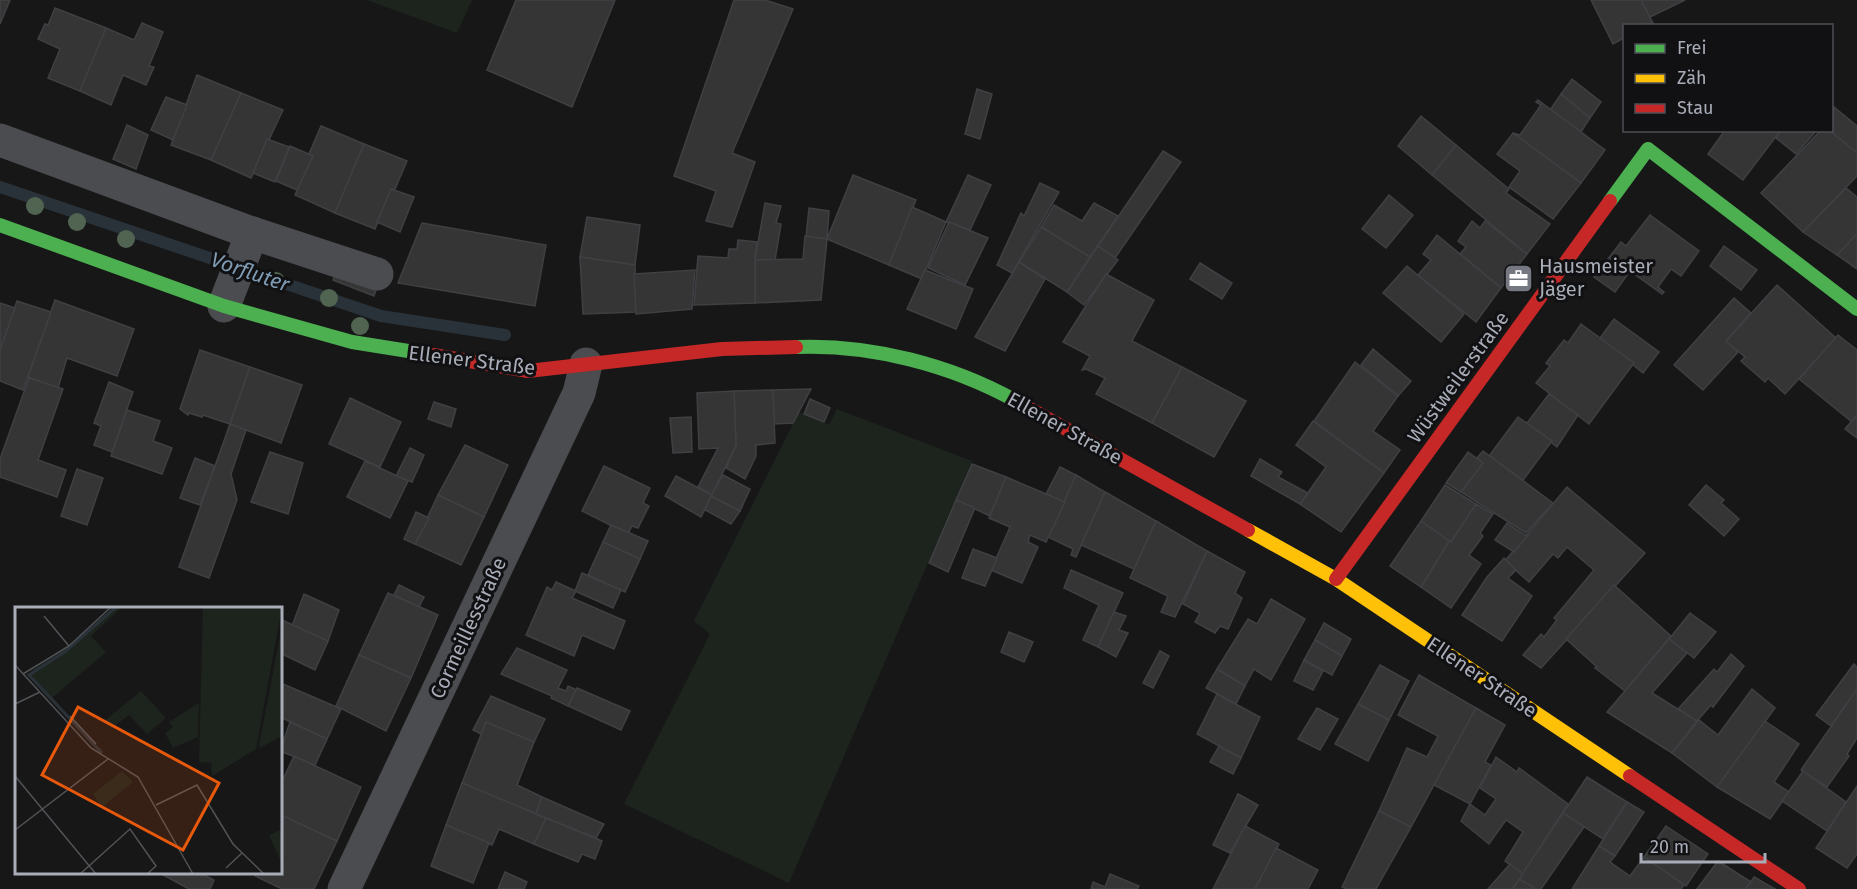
<svg xmlns="http://www.w3.org/2000/svg" width="1857" height="889" viewBox="0 0 1857 889" font-family="'Fira Sans',sans-serif">
<style>
.green{fill:#1d241e}
.lines{fill:none;stroke-linecap:round;stroke-linejoin:round}
.stream{stroke:#2a3239;stroke-width:12}
.building{fill:#353536;stroke:#3f4043;stroke-width:1.5}
.street{stroke:#4b4c50;stroke-width:33}
.fast{stroke:#4caf50;stroke-width:14}
.slow{stroke:#ffc107;stroke-width:14}
.jam{stroke:#c62828;stroke-width:14}
.tree{fill:#506451}
.labels{text-anchor:middle;dominant-baseline:central;stroke-width:6;stroke-linejoin:round;paint-order:stroke}
.poi-label{font-size:20px;fill:#a8adb8;stroke:#111113;text-anchor:start}
.street-label{font-size:20px;fill:#a8adb8;stroke:#111113}
.water-label{font-size:21px;font-style:italic;fill:#7f9bb3;stroke:#111113}
.inset-river{fill:none;stroke:#2a3239;stroke-width:3}
.inset-road{fill:none;stroke:#515357;stroke-width:1.5}
.view{fill:#e8590c;fill-opacity:0.15;stroke:#e8590c;stroke-width:3}
.inset-edge{fill:none;stroke:#a8adb8;stroke-width:3}
</style>
<rect width="100%" height="100%" fill="#171717"/>
<g class="green">
<polygon points="367,0 472,0 457,33"/>
<polygon points="837,409 972,461 789,883 624,804 710,634 694,621 799,412 829,425"/>
</g>
<g class="lines">
<polyline class="stream" points="0,187 381,316 505,335"/>
</g>
<g class="building">
<polygon points="0,0 10,0 0,24"/>
<polygon points="516,0 615,0 572,107 487,70"/>
<polygon points="734,0 765,0 793,9 732,153 755,162 732,227 706,221 716,191 674,176"/>
<polygon points="1591,0 1641,0 1653,23 1624,26 1624,38 1613,44"/>
<polygon points="1641,0 1685,0 1650,17"/>
<polygon points="55,8 106,28 80,91 48,78 60,49 38,39 45,24 48,25"/>
<polygon points="142,23 163,32 149,66 154,67 146,85 123,75 111,105 80,91 106,28 134,40"/>
<polygon points="197,75 241,93 211,160 171,145"/>
<polygon points="1572,79 1601,102 1590,118 1561,94"/>
<polygon points="977,89 992,94 980,139 965,134"/>
<polygon points="241,93 283,110 251,178 211,160"/>
<polygon points="1561,94 1590,118 1581,132 1550,110"/>
<polygon points="166,97 187,105 173,140 151,130"/>
<polygon points="1538,100 1605,150 1581,183 1513,133 1520,135 1541,105 1536,102"/>
<polygon points="1834,107 1857,126 1857,153 1829,130 1832,130"/>
<polygon points="1421,116 1456,145 1432,175 1398,146"/>
<polygon points="127,125 148,135 136,169 113,159"/>
<polygon points="321,126 364,144 335,213 295,195 313,156 309,154"/>
<polygon points="1725,130 1781,130 1743,180 1708,154"/>
<polygon points="1781,130 1817,130 1796,154 1776,138"/>
<polygon points="1821,130 1829,130 1857,153 1857,176 1803,232 1761,193"/>
<polygon points="1513,133 1581,183 1553,219 1509,187 1520,171 1497,154"/>
<polygon points="267,139 289,147 275,182 253,173"/>
<polygon points="364,144 407,161 395,189 391,189 375,229 335,213"/>
<polygon points="1456,145 1509,189 1506,193 1550,224 1527,254 1432,175"/>
<polygon points="290,146 313,156 297,190 276,181"/>
<polygon points="1163,151 1181,162 1115,258 1098,246"/>
<polygon points="853,175 916,200 889,265 827,239"/>
<polygon points="968,175 991,185 970,230 946,222"/>
<polygon points="1040,183 1059,192 1012,273 997,265 1021,213 1024,216"/>
<polygon points="1846,188 1857,197 1857,234 1837,255 1803,232"/>
<polygon points="391,189 414,197 400,232 377,222"/>
<polygon points="1389,195 1413,215 1386,248 1362,229"/>
<polygon points="765,203 781,206 776,223 781,224 775,260 755,260"/>
<polygon points="1094,203 1118,216 1090,257 1041,227 1054,205 1082,221"/>
<polygon points="912,207 946,222 922,279 889,265"/>
<polygon points="809,208 829,211 827,239 806,237"/>
<polygon points="1650,215 1699,251 1681,276 1671,269 1658,287 1664,292 1662,294 1630,271 1615,292 1594,277 1621,242 1626,246"/>
<polygon points="587,217 640,225 635,265 580,257"/>
<polygon points="1472,221 1480,228 1485,221 1527,254 1501,288 1460,254 1466,247 1458,241"/>
<polygon points="949,222 988,238 965,285 928,268"/>
<polygon points="422,223 546,245 535,306 398,283"/>
<polygon points="1041,227 1090,257 1067,292 1019,262"/>
<polygon points="1857,234 1857,269 1837,255"/>
<polygon points="1437,235 1501,288 1476,322 1418,275 1431,260 1423,254"/>
<polygon points="805,236 827,239 821,300 755,303 755,260 803,259"/>
<polygon points="738,240 757,242 755,260 755,303 694,305 698,256 728,258 729,249 737,249"/>
<polygon points="1098,246 1118,260 1084,305 1067,292"/>
<polygon points="1724,246 1757,270 1741,290 1710,266"/>
<polygon points="580,257 635,265 636,312 583,314"/>
<polygon points="1019,262 1045,279 1005,351 975,337"/>
<polygon points="339,263 380,278 374,296 333,280"/>
<polygon points="1200,263 1232,283 1222,299 1190,279"/>
<polygon points="1407,266 1464,314 1441,342 1383,293"/>
<polygon points="695,270 692,309 636,314 634,274"/>
<polygon points="925,270 973,289 956,329 907,309"/>
<polygon points="1106,274 1154,300 1132,341 1182,367 1152,423 1096,394 1105,378 1086,369 1082,370 1090,356 1063,342"/>
<polygon points="1777,285 1836,338 1785,394 1768,378 1765,382 1741,361 1745,357 1726,341"/>
<polygon points="1734,298 1751,313 1726,341 1738,352 1703,390 1674,365"/>
<polygon points="55,300 134,329 117,376 67,358 58,388 28,377"/>
<polygon points="17,301 51,312 23,390 0,381 0,350"/>
<polygon points="0,303 15,308 0,350"/>
<polygon points="1614,319 1659,352 1643,373 1600,338"/>
<polygon points="1581,324 1634,363 1589,424 1536,383 1550,366 1546,363 1564,340 1568,343"/>
<polygon points="1838,335 1857,350 1857,415 1852,422 1799,379"/>
<polygon points="1373,349 1411,381 1398,396 1361,365"/>
<polygon points="200,350 250,367 230,424 203,415 202,417 189,413 188,415 180,409"/>
<polygon points="1355,362 1398,396 1373,431 1400,450 1384,473 1314,421"/>
<polygon points="250,367 302,385 281,443 230,424"/>
<polygon points="1182,367 1246,401 1214,457 1152,423"/>
<polygon points="29,378 63,389 38,460 66,470 57,497 0,477 0,459"/>
<polygon points="109,382 133,392 112,452 94,445 101,426 94,423"/>
<polygon points="811,389 793,423 773,424 773,390"/>
<polygon points="773,390 775,443 756,445 756,456 745,479 726,468 736,445 734,391"/>
<polygon points="734,391 736,445 712,495 698,487 718,448 699,449 697,393"/>
<polygon points="1549,394 1578,415 1557,447 1527,423"/>
<polygon points="350,398 401,422 380,467 329,444"/>
<polygon points="810,399 830,408 824,422 804,414"/>
<polygon points="434,402 456,409 451,427 428,419"/>
<polygon points="127,410 160,421 153,441 172,448 162,474 111,456"/>
<polygon points="1857,415 1857,438 1845,429"/>
<polygon points="691,417 692,452 673,453 670,418"/>
<polygon points="1518,417 1552,441 1523,480 1489,456"/>
<polygon points="1313,421 1384,473 1341,532 1300,504 1326,467 1296,445"/>
<polygon points="230,424 246,430 231,474 237,500 209,578 179,567"/>
<polygon points="465,445 508,465 484,517 438,495"/>
<polygon points="410,448 424,455 412,482 396,476"/>
<polygon points="1483,451 1553,503 1526,533 1461,492 1483,463 1477,458"/>
<polygon points="270,452 303,463 288,514 251,502"/>
<polygon points="1468,452 1483,463 1461,492 1446,483"/>
<polygon points="195,458 215,466 200,505 180,498"/>
<polygon points="1260,459 1282,472 1278,477 1308,493 1300,504 1251,476"/>
<polygon points="365,461 408,481 390,518 347,497"/>
<polygon points="972,464 1006,477 990,516 956,500"/>
<polygon points="604,466 650,488 643,503 649,506 638,528 632,526 628,534 582,511"/>
<polygon points="1060,467 1076,475 1065,502 1046,494"/>
<polygon points="77,469 103,478 87,525 61,516"/>
<polygon points="723,475 750,489 740,511 711,496"/>
<polygon points="1076,475 1105,492 1076,557 1071,555 1073,549 1048,537"/>
<polygon points="676,476 712,495 701,517 665,496"/>
<polygon points="1006,477 1065,502 1046,542 1030,535 1028,542 1038,547 1022,583 991,570 1010,527 989,518"/>
<polygon points="1445,485 1476,504 1451,542 1421,521"/>
<polygon points="1706,485 1724,500 1721,503 1739,519 1724,536 1689,505"/>
<polygon points="1567,487 1645,553 1541,668 1523,655 1541,634 1544,637 1557,620 1554,618 1594,570 1567,547 1558,558 1553,554 1529,582 1505,561"/>
<polygon points="1105,492 1156,521 1134,569 1081,545"/>
<polygon points="438,495 484,517 461,565 415,544"/>
<polygon points="711,496 740,511 731,524 705,510"/>
<polygon points="956,500 973,507 974,510 948,572 929,563"/>
<polygon points="1476,504 1493,514 1480,533 1483,536 1469,555 1481,564 1451,608 1421,587 1449,541 1451,542"/>
<polygon points="416,512 429,518 415,544 404,539"/>
<polygon points="1156,521 1207,551 1175,617 1161,612 1168,596 1130,578"/>
<polygon points="1421,521 1449,541 1421,587 1390,566"/>
<polygon points="1507,523 1525,535 1528,535 1514,552 1495,540"/>
<polygon points="611,525 648,541 640,559 603,542"/>
<polygon points="603,542 640,559 625,592 588,575"/>
<polygon points="973,549 997,558 985,586 962,578"/>
<polygon points="1207,551 1245,572 1235,593 1242,598 1228,629 1220,626 1215,633 1195,622 1200,613 1183,604"/>
<polygon points="1504,558 1516,570 1508,578 1532,596 1502,641 1462,615 1487,577"/>
<polygon points="1071,570 1123,593 1098,647 1083,640 1099,605 1064,588"/>
<polygon points="582,573 621,590 613,608 575,591"/>
<polygon points="556,582 576,591 572,598 625,621 614,649 582,635 574,656 526,635 547,587 552,590"/>
<polygon points="399,585 424,597 419,607 394,595"/>
<polygon points="1614,585 1671,636 1625,691 1595,668 1597,667 1566,639"/>
<polygon points="388,593 438,615 411,678 359,655"/>
<polygon points="304,594 339,610 328,641 292,626"/>
<polygon points="1271,599 1305,619 1271,680 1254,669 1245,686 1217,669 1248,619 1257,624"/>
<polygon points="1114,612 1126,616 1119,630 1128,633 1116,657 1098,647"/>
<polygon points="1690,613 1716,632 1694,658 1669,639"/>
<polygon points="282,620 328,641 315,670 280,653"/>
<polygon points="1324,623 1351,639 1342,656 1315,640"/>
<polygon points="1009,632 1033,642 1024,662 1001,652"/>
<polygon points="1669,639 1687,653 1652,693 1697,721 1672,753 1607,712"/>
<polygon points="1315,640 1342,656 1332,675 1304,660"/>
<polygon points="517,648 567,670 558,688 566,691 568,686 577,690 568,706 551,698 552,696 501,674"/>
<polygon points="1160,651 1169,656 1153,688 1143,683"/>
<polygon points="1731,654 1744,666 1713,707 1711,705 1697,721 1678,709 1714,669 1717,672"/>
<polygon points="359,655 411,678 386,731 336,706"/>
<polygon points="1304,660 1323,671 1313,690 1294,681"/>
<polygon points="1854,664 1857,667 1857,689 1831,726 1816,715"/>
<polygon points="1380,665 1409,681 1389,720 1358,704"/>
<polygon points="1217,669 1245,686 1236,704 1206,688"/>
<polygon points="1419,675 1476,708 1411,827 1379,811 1407,748 1427,757 1438,736 1398,715"/>
<polygon points="283,684 341,709 327,739 280,717 280,691"/>
<polygon points="577,688 630,711 621,730 568,706"/>
<polygon points="1752,689 1775,708 1717,787 1672,753 1699,720 1718,735"/>
<polygon points="1857,689 1857,738 1847,754 1849,756 1827,787 1801,770"/>
<polygon points="1217,694 1260,717 1241,758 1197,734"/>
<polygon points="491,696 545,719 534,742 486,722 481,734 473,730"/>
<polygon points="1358,704 1389,720 1368,761 1335,744"/>
<polygon points="1317,708 1338,719 1320,750 1298,739"/>
<polygon points="1476,708 1505,725 1485,762 1491,765 1470,804 1434,785"/>
<polygon points="1765,721 1799,744 1774,782 1789,792 1770,819 1717,787"/>
<polygon points="290,722 327,739 315,765 280,751"/>
<polygon points="486,722 534,742 517,785 542,797 536,814 462,783"/>
<polygon points="1219,746 1241,758 1233,774 1210,762"/>
<polygon points="294,756 361,787 337,841 280,815 280,786"/>
<polygon points="1496,757 1517,772 1519,768 1568,804 1523,874 1505,861 1523,832 1506,820 1489,844 1461,821 1470,804 1485,815 1496,799 1480,788"/>
<polygon points="1803,771 1846,802 1827,831 1782,801"/>
<polygon points="1587,777 1627,802 1603,839 1563,813"/>
<polygon points="462,783 546,818 534,844 499,829 492,845 446,825"/>
<polygon points="1857,786 1857,854 1847,868 1816,848"/>
<polygon points="1238,794 1258,805 1230,853 1213,845"/>
<polygon points="542,797 604,824 596,838 536,814"/>
<polygon points="1627,802 1644,812 1615,856 1599,846"/>
<polygon points="1379,811 1411,827 1376,889 1347,889 1342,887"/>
<polygon points="1563,813 1584,827 1541,889 1536,889 1519,879"/>
<polygon points="283,816 337,841 314,889 282,889 255,876 257,872 280,872"/>
<polygon points="546,818 602,841 595,859 582,854 578,862 534,844"/>
<polygon points="446,825 489,843 473,883 431,866"/>
<polygon points="1245,826 1279,844 1255,889 1213,889"/>
<polygon points="1666,826 1708,854 1686,886 1644,857"/>
<polygon points="1599,846 1615,856 1610,862 1630,876 1644,857 1684,885 1681,889 1572,889"/>
<polygon points="1276,848 1318,870 1308,889 1255,889"/>
<polygon points="1718,861 1751,882 1746,889 1697,889"/>
<polygon points="1510,864 1523,874 1512,889 1488,889"/>
<polygon points="158,872 198,872 214,880 210,889 189,889"/>
<polygon points="505,872 527,882 524,889 498,889"/>
<polygon points="1110,874 1139,886 1137,889 1091,889 1093,882 1105,887"/>
<polygon points="1754,877 1775,889 1746,889"/>
<polygon points="1519,879 1536,889 1513,889"/>
</g>
<g class="lines">
<g class="street">
<polyline points="0,140 252,233 377,274"/>
<polyline points="224,306 252,233"/>
<polyline points="344,889 579,393 586,364"/>
</g>
<g class="fast">
<polyline points="1610,201 1648,149 1857,309"/>
<polyline points="0,225 224,306 352,342 427,354"/>
<path d="M796,347C871,344 951,365 1016,401"/>
</g>
<polyline class="slow" points="1248,530 1336,579 1630,776"/>
<g class="jam">
<polyline points="427,354 528,371 722,349 796,347"/>
<polyline points="1016,401 1248,530"/>
<polyline points="1336,579 1610,201"/>
<polyline points="1630,776 1799,889"/>
</g>
</g>
<g class="tree">
<circle cx="35" cy="206" r="9"/>
<circle cx="77" cy="222" r="9"/>
<circle cx="126" cy="239" r="9"/>
<circle cx="276" cy="281" r="9"/>
<circle cx="329" cy="298" r="9"/>
<circle cx="360" cy="326" r="9"/>
</g>
<defs>
<symbol id="office-square" viewBox="-11 -11 22 22"><rect x="-9" y="-9" width="18" height="18" rx="4" fill="#757880" stroke="#111113"/><path d="M-6-3h4V-5.5h4V-3h4V5H-6ZM-1-4.5V-3h2v-1.5ZM-6 0V1H6V0Z" fill="#fff"/></symbol>
</defs>
<g fill-rule="evenodd">
<use href="#office-square" x="1502" y="262" width="33" height="33"/>
</g>
<g class="labels">
<g class="poi-label">
<text x="1539" y="266">Hausmeister<tspan x="1539" dy="23">Jäger</tspan></text>
</g>
<g class="street-label">
<text transform="translate(472 360) rotate(7)">Ellener Straße</text>
<text transform="translate(1458 377) rotate(-54)">Wüstweilerstraße</text>
<text transform="translate(1065 428) rotate(29)">Ellener Straße</text>
<text transform="translate(468 628) rotate(-65)">Cormeillesstraße</text>
<text transform="translate(1482 677) rotate(34)">Ellener Straße</text>
</g>
<g class="water-label">
<text transform="translate(250 272) rotate(19)">Vorfluter</text>
</g>
</g>
<g transform="translate(15 607)">
<rect width="267" height="267" fill="#171717"/>
<path d="M98,0H107L76,29L91,45L37,91L16,70V64L71,25L74,27L73,23ZM188,0H267L241,142L197,169L196,156L184,155ZM267,19V129L245,141L244,138ZM126,84L151,111L132,127L114,108L97,121L89,114ZM184,96L183,130L158,141L150,126L158,120L154,115ZM107,164L118,175L87,200L78,187ZM267,222V257L254,228Z" fill="#1d241e"/>
<path class="inset-river" d="M87,146L14,68L51,44L101,0"/>
<path class="inset-road" d="M29,9L54,39M0,58L76,141L123,170L178,267M8,67L54,39L96,0M0,97L25,85M55,109L81,137M0,169L81,267M141,198L182,178L218,237L249,267M0,223L93,152M211,261L227,246M65,267L115,222L141,259L132,267"/>
<path class="view" d="M63,100L204,176L168,243L27,168Z"/>
<rect width="267" height="267" class="inset-edge"/>
</g>
<rect x="1623" y="24" width="210" height="108" fill="#111113" stroke="#4d4f55" stroke-width="1.5"/>
<rect x="1635" y="44" width="30" height="9" fill="#4caf50" stroke="#4d4f55" stroke-width="1.5"/>
<text x="1677" y="54" font-size="18" fill="#a8adb8">Frei</text>
<rect x="1635" y="74" width="30" height="9" fill="#ffc107" stroke="#4d4f55" stroke-width="1.5"/>
<text x="1677" y="84" font-size="18" fill="#a8adb8">Zäh</text>
<rect x="1635" y="104" width="30" height="9" fill="#c62828" stroke="#4d4f55" stroke-width="1.5"/>
<text x="1677" y="114" font-size="18" fill="#a8adb8">Stau</text>
<path d="M1641 853v9h124v-9" fill="none" stroke="#a8adb8" stroke-width="3"/>
<text x="1650" y="853" font-size="18" fill="#a8adb8" stroke="#111113" stroke-width="4.5" paint-order="stroke">20 m</text>
</svg>
